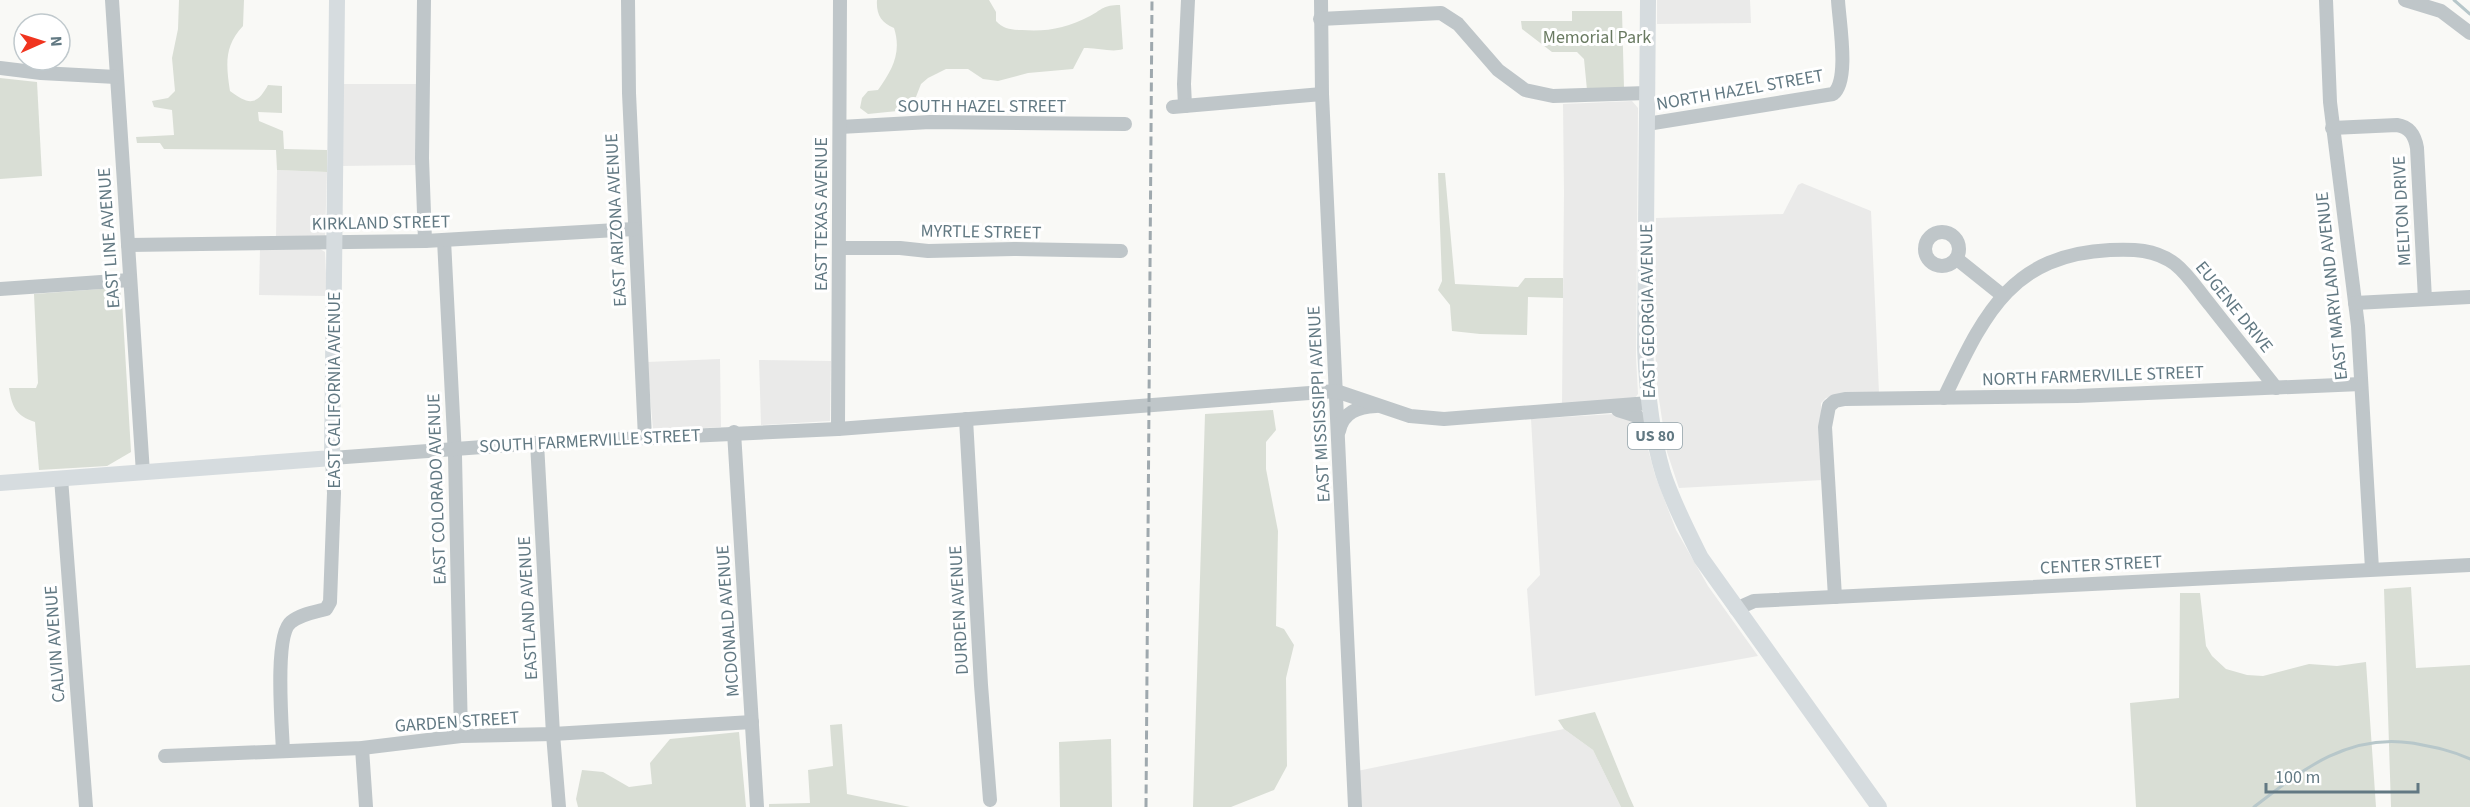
<svg xmlns="http://www.w3.org/2000/svg" width="2470" height="807" viewBox="0 0 2470 807" font-family="'Source Sans 3',sans-serif">
<style>
.built{fill:#eaeae9}
.green{fill:#d9ded5}
.lines{fill:none;stroke-linecap:round;stroke-linejoin:round}
.stream{stroke:#b7c7ca;stroke-width:3}
.minor{stroke:#bfc6c9;stroke-width:14}
.major{stroke:#d6dcdf;stroke-width:16}
.rail{stroke:#9fa9ae;stroke-width:3;stroke-dasharray:9 4.5;stroke-linecap:butt}
.labels{text-anchor:middle;dominant-baseline:central;stroke-width:6;stroke-linejoin:round;paint-order:stroke}
.shield{fill:#fff;stroke:#91a1a8;stroke-width:1.5}
.shield-label{font-size:16px;font-weight:bold;fill:#627983}
.park-label{font-size:18px;fill:#697a61;stroke:#fff}
.street-label{font-size:18px;fill:#627983;stroke:#fff}
</style>
<rect width="100%" height="100%" fill="#f9f9f6"/>
<g class="built">
<polygon points="1657,0 1750,0 1751,23 1657,24"/>
<polygon points="341,84 420,84 418,165 341,166"/>
<polygon points="1632,101 1638,108 1636,357 1638,394 1634,399 1562,404 1564,193 1563,104"/>
<polygon points="277,170 327,172 325,236 276,238"/>
<polygon points="1802,183 1871,211 1879,393 1839,395 1826,398 1821,403 1823,480 1679,488 1667,452 1657,386 1655,343 1656,218 1783,214 1798,185"/>
<polygon points="260,249 320,249 325,252 327,296 259,295"/>
<polygon points="720,359 721,427 655,431 653,429 647,362"/>
<polygon points="759,360 831,361 830,421 761,425"/>
<polygon points="1614,414 1634,420 1644,434 1655,475 1676,530 1708,586 1758,656 1535,696 1527,589 1540,575 1531,419"/>
<polygon points="1564,729 1593,750 1621,807 1359,807 1357,771"/>
</g>
<g class="green">
<path d="M179,0H244L243,26C224,46 226,65 230,91C248,104 256,107 268,85L282,86V113L258,112L259,121L283,131L284,149L327,150V172L277,170L276,150L164,149L160,143H137L136,137L174,135L172,110L154,107L152,101L168,98L175,91L172,58L178,29Z"/>
<path d="M877,0H989L996,12V21C1003,29 1012,30 1022,30C1047,32 1067,28 1090,16C1103,9 1103,5 1120,5L1123,49C1111,53 1097,47 1084,48L1073,69L1028,73L998,81L983,79L968,69H946L928,78L921,84L914,102L907,110L868,114L860,108L862,98L868,91L878,90C892,70 902,53 894,28C881,23 876,14 877,0Z"/>
<polygon points="1572,11 1622,11 1624,88 1587,90 1584,59 1577,52 1552,52 1522,29 1521,21 1572,21"/>
<polygon points="0,78 37,82 42,176 0,179"/>
<polygon points="1438,173 1445,173 1455,284 1518,287 1525,278 1563,278 1563,298 1528,297 1527,335 1480,334 1452,331 1450,305 1438,290 1442,281"/>
<path d="M114,288L120,291L122,300L131,452L107,466L39,470L35,422C16,416 12,407 9,388H36L38,383L34,294Z"/>
<polygon points="1273,410 1276,430 1266,442 1266,469 1278,531 1276,626 1284,629 1294,645 1286,678 1287,766 1274,790 1231,807 1193,807 1205,414"/>
<polygon points="2411,587 2416,668 2470,665 2470,807 2391,807 2384,589"/>
<polygon points="2180,593 2200,593 2206,646 2212,656 2226,669 2247,675 2263,676 2309,664 2337,666 2366,662 2376,807 2136,807 2130,703 2179,698"/>
<polygon points="1595,712 1629,796 1634,807 1621,807 1593,750 1564,729 1558,720"/>
<polygon points="842,724 847,794 910,807 769,807 769,804 810,803 808,770 833,766 830,725"/>
<polygon points="739,732 746,807 578,807 576,799 582,770 603,772 629,787 652,784 650,763 670,739"/>
<polygon points="1111,739 1112,807 1060,807 1059,742"/>
</g>
<g class="lines">
<g class="stream">
<polyline points="2454,0 2470,14"/>
<path d="M2254,807C2302,770 2348,733 2412,743C2433,747 2451,750 2470,759"/>
</g>
<g class="minor">
<polyline points="112,0 143,473"/>
<polyline points="424,0 422,158 425,241"/>
<polyline points="628,0 629,93 645,438"/>
<polyline points="1321,0 1322,94 1355,807"/>
<polyline points="2326,0 2330,102 2358,326 2372,569"/>
<polyline points="2405,0 2441,11 2470,33"/>
<polyline points="1320,19 1441,13 1458,24 1498,70 1525,90 1553,96 1647,93"/>
<polyline points="0,68 41,73 116,77"/>
<polyline points="1185,106 1184,84 1188,0"/>
<polyline points="1173,107 1322,94"/>
<path d="M1647,124L1833,94C1850,81 1839,21 1838,0"/>
<polyline points="840,127 930,122 1125,124"/>
<path d="M2332,128L2397,125C2410,127 2415,136 2417,148L2425,299"/>
<circle cx="1942" cy="249" r="17"/>
<polyline points="444,240 455,456 461,736"/>
<polyline points="128,245 425,241 634,229"/>
<polyline points="840,248 900,248 928,251 1014,249 1121,251"/>
<polyline points="1957,259 2002,295"/>
<polyline points="0,289 130,280"/>
<polyline points="2355,303 2470,297"/>
<path d="M1944,398C1983,318 2008,255 2110,250C2133,249 2155,249 2175,264C2189,275 2199,292 2211,306C2232,333 2254,360 2276,388"/>
<polyline points="1618,410 1637,416 1653,437"/>
<polyline points="966,419 981,685 990,800"/>
<polyline points="838,429 840,0"/>
<path d="M1339,431C1343,412 1358,407 1376,406"/>
<polyline points="734,432 757,807"/>
<polyline points="537,443 553,734 559,807"/>
<polyline points="61,478 86,807"/>
<polyline points="1835,597 1825,427 1829,406 1835,401 1845,399 2077,396 2361,384"/>
<polyline points="1736,609 1754,601 2470,565"/>
<polyline points="362,748 366,807"/>
<path d="M283,751C282,727 274,635 291,622C301,614 315,612 326,609L330,602L334,493L332,458L537,443L838,429L1336,391L1410,416L1444,419L1649,403"/>
<polyline points="165,756 362,748 461,736 553,734 752,722"/>
</g>
<g class="major">
<path d="M1648,0L1645,348C1647,390 1651,433 1663,473C1673,503 1687,530 1701,558L1879,807"/>
<polyline points="0,483 332,458 337,0"/>
</g>
<polyline class="rail" points="1146,807 1152,0"/>
</g>
<g class="labels">
<rect class="shield" x="1628" y="423" width="54" height="26" rx="4.5"/>
<g class="shield-label">
<text x="1655" y="436">US 80</text>
</g>
<g class="park-label">
<text x="1597" y="37">Memorial Park</text>
</g>
<g class="street-label">
<text transform="translate(1740 90) rotate(-10)">NORTH HAZEL STREET</text>
<text x="982" y="106">SOUTH HAZEL STREET</text>
<text transform="translate(2402 211) rotate(-93)">MELTON DRIVE</text>
<text transform="translate(821 214) rotate(-90)">EAST TEXAS AVENUE</text>
<text transform="translate(616 220) rotate(-93)">EAST ARIZONA AVENUE</text>
<text transform="translate(381 223) rotate(-1)">KIRKLAND STREET</text>
<text transform="translate(981 232) rotate(1)">MYRTLE STREET</text>
<text transform="translate(109 238) rotate(-94)">EAST LINE AVENUE</text>
<text transform="translate(2332 286) rotate(-96)">EAST MARYLAND AVENUE</text>
<text transform="translate(2234 307) rotate(51)">EUGENE DRIVE</text>
<text transform="translate(1648 311) rotate(-91)">EAST GEORGIA AVENUE</text>
<text transform="translate(2093 376) rotate(-2)">NORTH FARMERVILLE STREET</text>
<text transform="translate(334 390) rotate(-90)">EAST CALIFORNIA AVENUE</text>
<text transform="translate(1319 404) rotate(-93)">EAST MISSISSIPPI AVENUE</text>
<text transform="translate(590 441) rotate(-3)">SOUTH FARMERVILLE STREET</text>
<text transform="translate(437 489) rotate(-92)">EAST COLORADO AVENUE</text>
<text transform="translate(2101 565) rotate(-3)">CENTER STREET</text>
<text transform="translate(528 608) rotate(-93)">EASTLAND AVENUE</text>
<text transform="translate(959 610) rotate(-93)">DURDEN AVENUE</text>
<text transform="translate(728 621) rotate(-94)">MCDONALD AVENUE</text>
<text transform="translate(55 644) rotate(-94)">CALVIN AVENUE</text>
<text transform="translate(457 722) rotate(-4)">GARDEN STREET</text>
</g>
</g>
<g transform="translate(42 42) rotate(87)"><circle r="28" fill="#ffffff" stroke="#c0c9cd" stroke-width="1.5"/>
<path d="M0-4.5L10 22L0 15L-10 22Z" fill="#f0341f"/>
<text y="-9" font-size="16" font-weight="bold" text-anchor="middle" fill="#627983">N</text>
</g>
<path d="M2266 783v9h152v-9" fill="none" stroke="#627983" stroke-width="3"/>
<text x="2275" y="783" font-size="18" fill="#627983" stroke="#ffffff" stroke-width="4.5" paint-order="stroke">100 m</text>
</svg>
